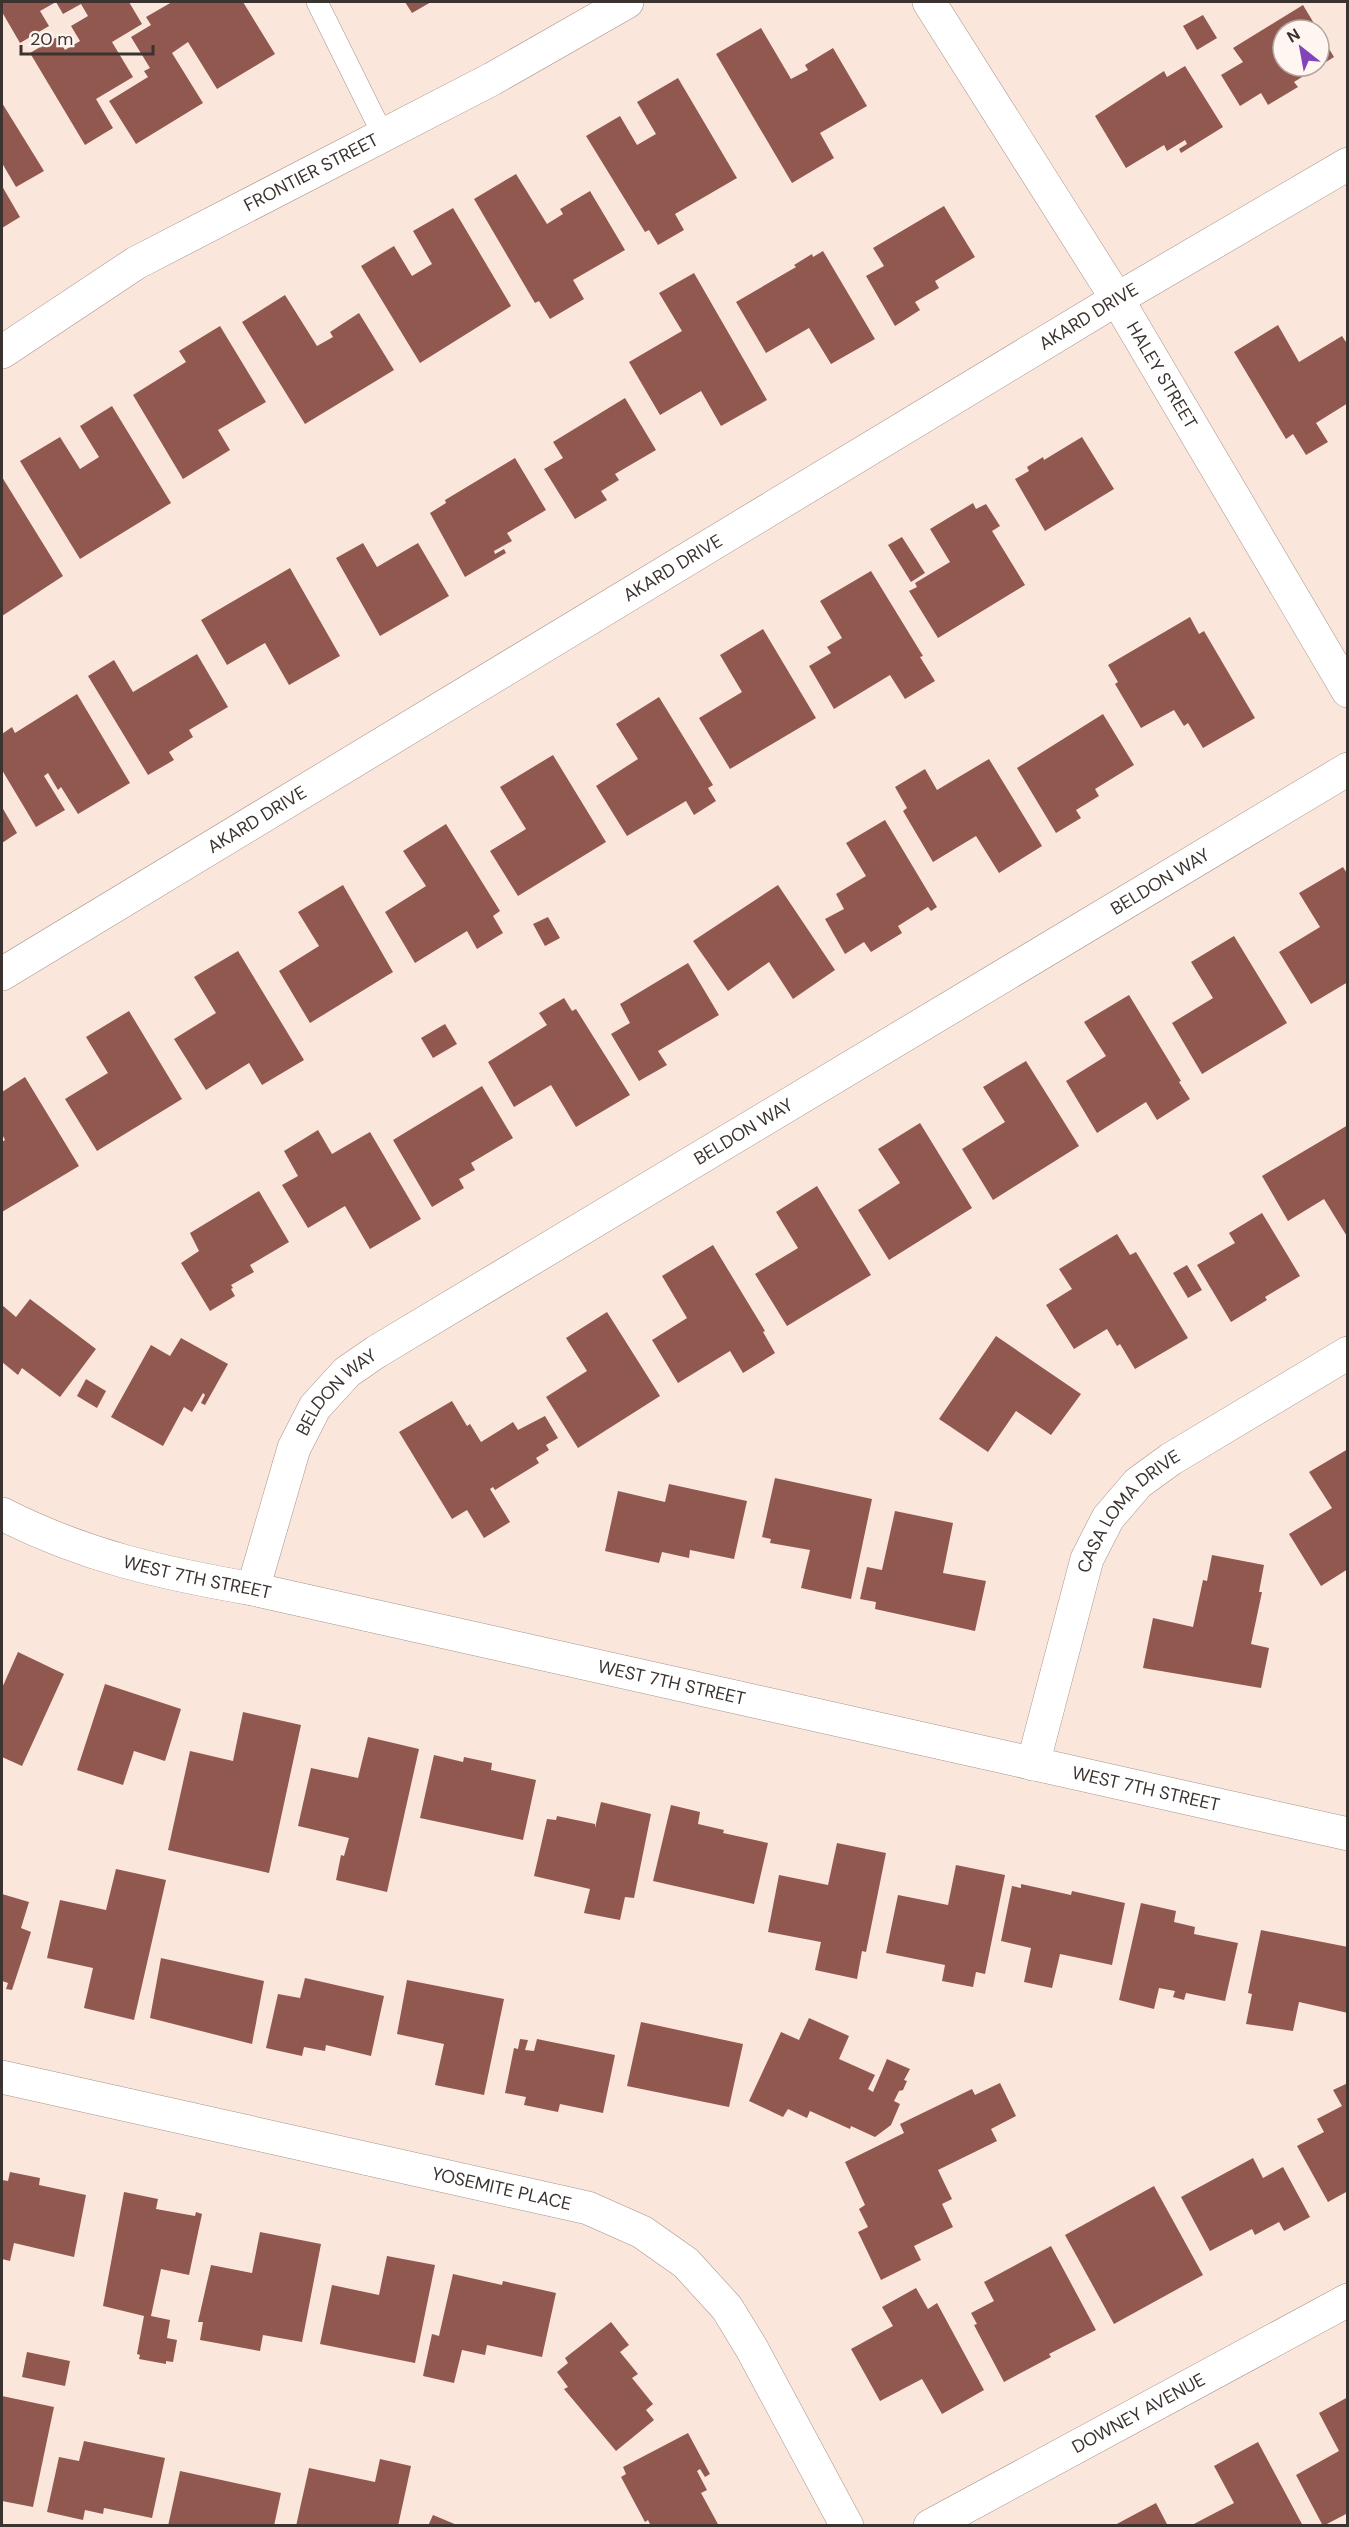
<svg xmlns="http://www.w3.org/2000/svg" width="1349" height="2527" viewBox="0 0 1349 2527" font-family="'DM Sans',sans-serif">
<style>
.building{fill:#915850}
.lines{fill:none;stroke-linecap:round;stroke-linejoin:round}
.lane-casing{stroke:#a69389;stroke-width:22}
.street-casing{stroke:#a69389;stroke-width:34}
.secondary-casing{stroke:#a69389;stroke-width:34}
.lane{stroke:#fff;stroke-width:21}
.street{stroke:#fff;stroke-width:33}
.secondary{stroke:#fff;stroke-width:33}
.labels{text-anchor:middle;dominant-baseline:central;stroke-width:6;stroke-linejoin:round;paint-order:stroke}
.street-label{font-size:18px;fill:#3b332f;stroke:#fff6f2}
</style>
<rect width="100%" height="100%" fill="#fbe6dc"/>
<g class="building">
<polygon points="2,2 129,2 142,24 112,42 133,77 96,99 113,128 85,145 30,53 57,37 65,50 80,41 71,26 88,16 81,4 63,14 56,2 40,11 49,26 20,43 2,12"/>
<polygon points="172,2 243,2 275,54 217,89 188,42 172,53 203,103 136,144 109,101 148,77 144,71 150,68 131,37 151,25 146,17"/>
<polygon points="405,2 431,2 412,13"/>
<polygon points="1303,5 1318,30 1283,30 1283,66 1319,66 1319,32 1334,57 1294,82 1298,87 1268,105 1261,93 1240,106 1221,75 1243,62 1233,48"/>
<polygon points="1203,15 1217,38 1197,50 1183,26"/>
<polygon points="761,28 791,79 808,70 805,65 833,48 867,106 820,133 834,158 792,183 716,54"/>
<polygon points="1185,66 1223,127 1181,153 1179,149 1187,144 1185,140 1167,151 1164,145 1126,168 1095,116 1164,71 1167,77"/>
<polygon points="678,78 737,178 675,214 684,230 658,245 649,230 645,232 586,136 620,116 637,145 656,134 637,102"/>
<polygon points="2,103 44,171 16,187 2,163"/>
<polygon points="516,174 547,224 563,214 560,209 590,191 625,250 573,280 584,299 550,319 539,301 535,303 474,199"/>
<polygon points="2,186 20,217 2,228"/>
<polygon points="944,206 975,257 935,281 939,288 915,302 920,310 895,326 866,276 884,266 873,248"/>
<polygon points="453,208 511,306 420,363 361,266 394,246 412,276 432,264 413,231"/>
<polygon points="823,251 875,339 831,364 809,328 766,353 736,302 796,267 794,265 812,254 813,257"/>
<polygon points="694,273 767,400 721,426 701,391 660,415 629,362 682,331 659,293"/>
<polygon points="285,295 317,346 333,337 330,332 359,313 394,370 305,424 242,322"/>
<polygon points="1278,325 1299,362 1342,336 1348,345 1348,403 1316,423 1328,442 1306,455 1293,434 1286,439 1234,352"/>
<polygon points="220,326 266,402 218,430 230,450 183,479 133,395 186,362 179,351"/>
<polygon points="625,398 656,450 615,474 619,480 601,491 607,500 575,519 544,469 563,458 553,442"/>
<polygon points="112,406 171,503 80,559 20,461 60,437 80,469 99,457 80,426"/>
<polygon points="1082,437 1114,489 1045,531 1015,479 1029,471 1027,467 1043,457 1044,460"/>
<polygon points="515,458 546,510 507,533 512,541 494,551 495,554 504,549 506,553 465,577 430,513 446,503 445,500"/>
<polygon points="2,477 63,576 2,616"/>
<polygon points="973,503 976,509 986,504 1000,526 992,531 1025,585 938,638 909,591 917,587 915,583 950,562 930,529"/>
<polygon points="902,537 925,573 911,582 888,545"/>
<polygon points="363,543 377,567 418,543 449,596 380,636 336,558"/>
<polygon points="290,568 340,656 289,685 265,643 227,665 201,620"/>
<polygon points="871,571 923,656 920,657 935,681 905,699 890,675 834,709 809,666 831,653 827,647 842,638 820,601"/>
<polygon points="1190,617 1199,634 1204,631 1255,718 1203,748 1188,723 1184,726 1174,710 1141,728 1115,684 1118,682 1108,665"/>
<polygon points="763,629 816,718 730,769 699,718 742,692 720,655"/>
<polygon points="197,654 228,707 189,730 193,737 169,752 174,760 148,775 88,676 114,660 133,692"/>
<polygon points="77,694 130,783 78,814 61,787 58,790 48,773 44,776 65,810 36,827 2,770 2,734 12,727 15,733"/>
<polygon points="659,697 713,785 708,788 716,801 694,815 686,801 627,836 596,786 638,759 616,724"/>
<polygon points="1103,714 1134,765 1095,789 1099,796 1076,810 1081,818 1056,833 1017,768"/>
<polygon points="553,755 606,842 518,896 490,851 526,829 500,787"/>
<polygon points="989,759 1042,846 999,873 976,836 933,862 903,811 907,808 895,787 925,769 937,790"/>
<polygon points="2,807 17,833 2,843"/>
<polygon points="885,820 937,907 931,911 928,907 898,926 902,933 871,952 864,942 845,954 825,919 844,909 836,894 866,876 846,843"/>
<polygon points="446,824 500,911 493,916 503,933 477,949 467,931 415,963 385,912 426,886 403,851"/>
<polygon points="1343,867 1348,875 1348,982 1311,1004 1279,952 1320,927 1299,893"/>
<polygon points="343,885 393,972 310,1023 279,971 319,946 298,912"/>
<polygon points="778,885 835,970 793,999 769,962 728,991 693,941"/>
<polygon points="548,917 560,938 545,946 533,924"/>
<polygon points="1234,936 1287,1023 1202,1074 1172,1023 1213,998 1191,962"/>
<polygon points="238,951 304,1060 262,1085 249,1063 206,1090 174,1039 216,1013 194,977"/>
<polygon points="688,963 719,1015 658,1051 667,1065 639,1081 611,1034 630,1023 620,1004"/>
<polygon points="1129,995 1181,1081 1179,1082 1190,1099 1157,1120 1146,1102 1097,1133 1066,1081 1106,1056 1084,1022"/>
<polygon points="564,998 572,1011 576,1009 630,1095 576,1127 551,1085 514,1107 488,1062 547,1025 539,1013"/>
<polygon points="129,1011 182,1099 97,1151 65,1099 108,1073 86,1037"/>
<polygon points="445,1024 457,1044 433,1058 421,1038"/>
<polygon points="1026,1061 1079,1146 993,1200 962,1149 1005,1122 983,1087"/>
<polygon points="25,1077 79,1166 2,1212 2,1142 5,1140 2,1134 2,1092"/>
<polygon points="482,1086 513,1138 471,1163 475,1170 459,1179 464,1188 432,1207 393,1140"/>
<polygon points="920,1123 972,1208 889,1260 858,1210 900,1183 878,1149"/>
<polygon points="1348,1125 1348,1238 1324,1199 1288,1221 1262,1176"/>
<polygon points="318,1130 332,1154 370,1132 421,1219 370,1249 345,1206 308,1228 282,1185 298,1176 284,1151"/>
<polygon points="817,1186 871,1275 787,1326 755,1274 798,1248 776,1212"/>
<polygon points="259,1191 289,1242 250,1265 254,1272 231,1285 233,1288 231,1289 235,1296 210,1311 181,1263 199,1251 190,1233"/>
<polygon points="1262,1213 1300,1276 1265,1297 1267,1300 1231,1322 1197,1265 1235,1243 1229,1233"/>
<polygon points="1117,1234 1130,1255 1136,1252 1188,1338 1135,1369 1120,1344 1117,1346 1107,1329 1074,1349 1046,1305 1072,1289 1059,1269"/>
<polygon points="713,1245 765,1331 763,1332 775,1353 743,1373 730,1351 678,1383 652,1340 687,1318 662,1276"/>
<polygon points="1187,1265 1202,1290 1188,1298 1173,1273"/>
<polygon points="30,1299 96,1349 60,1397 22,1368 18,1375 2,1362 2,1305 16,1317"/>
<polygon points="607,1312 660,1396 578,1448 546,1397 587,1371 566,1338"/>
<polygon points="996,1336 1081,1394 1051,1435 1016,1411 988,1452 939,1419"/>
<polygon points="181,1338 228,1364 205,1405 201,1403 205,1395 203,1393 192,1412 184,1407 163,1446 111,1417 151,1345 170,1356"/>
<polygon points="86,1379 106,1391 97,1408 77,1396"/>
<polygon points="452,1401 467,1426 470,1424 481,1442 513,1422 518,1430 545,1416 558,1438 546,1445 549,1450 536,1458 539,1463 495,1490 493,1487 490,1489 510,1522 484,1538 467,1510 452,1519 399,1432"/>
<polygon points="1348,1449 1348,1569 1321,1586 1289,1534 1332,1508 1309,1472"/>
<polygon points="775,1478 872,1499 851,1599 801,1588 810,1550 770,1543 771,1539 762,1537"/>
<polygon points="669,1484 747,1501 734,1559 690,1550 689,1558 662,1552 659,1563 605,1551 618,1491 665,1502"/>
<polygon points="895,1511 953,1523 943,1573 986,1581 975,1631 875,1609 876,1602 860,1599 867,1567 882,1570"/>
<polygon points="1212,1555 1264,1565 1259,1592 1262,1592 1251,1644 1269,1648 1261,1688 1143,1668 1153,1618 1193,1627 1203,1580 1207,1581"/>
<polygon points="18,1652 64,1674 22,1766 2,1757 2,1688"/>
<polygon points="105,1684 181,1709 165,1761 134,1751 123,1785 77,1770"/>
<polygon points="243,1712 301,1725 269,1873 168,1850 190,1751 233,1761"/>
<polygon points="368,1737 419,1749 387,1892 336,1880 341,1855 344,1856 349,1838 298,1826 311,1768 358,1778"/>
<polygon points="434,1755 463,1762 464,1757 492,1763 491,1770 536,1780 523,1840 420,1818"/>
<polygon points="601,1802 651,1814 634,1898 625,1897 620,1920 584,1913 590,1889 534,1876 547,1819 556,1820 557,1816 595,1824 595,1828"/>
<polygon points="671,1805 700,1812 698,1824 724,1830 723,1833 768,1843 754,1904 653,1881"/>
<polygon points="837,1843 886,1853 866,1952 862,1951 857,1979 815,1970 821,1942 768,1932 779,1875 828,1885"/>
<polygon points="956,1865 1005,1875 985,1974 976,1972 973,1987 942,1981 945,1965 886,1953 898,1895 948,1905"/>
<polygon points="116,1869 166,1880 134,2020 84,2008 93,1968 47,1958 60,1900 106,1910"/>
<polygon points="1021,1884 1071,1895 1072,1891 1125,1903 1112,1965 1060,1954 1052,1988 1024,1982 1031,1948 1001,1941 1012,1886 1021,1888"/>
<polygon points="2,1894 29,1902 21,1928 31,1932 12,1990 6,1989 8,1983 2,1981"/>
<polygon points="1141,1903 1176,1911 1174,1922 1195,1927 1194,1934 1238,1943 1225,2001 1186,1993 1184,2000 1173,1997 1175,1991 1159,1988 1154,2009 1119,2000"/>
<polygon points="1261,1930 1348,1947 1348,2013 1299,2002 1293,2031 1246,2024 1252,1994 1248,1993"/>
<polygon points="161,1958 264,1981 252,2044 150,2018"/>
<polygon points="305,1978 384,1996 371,2056 326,2045 325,2051 304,2047 302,2056 266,2048 278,1994 300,1998"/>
<polygon points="407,1980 504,1999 484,2095 435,2085 444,2044 397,2034"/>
<polygon points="809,2018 849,2036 839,2059 875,2075 868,2089 873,2092 887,2059 910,2069 904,2080 907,2081 903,2090 899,2091 894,2101 900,2104 891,2125 875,2137 851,2126 850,2129 810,2111 807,2118 788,2109 783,2117 749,2101 781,2032 799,2040"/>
<polygon points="641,2022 743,2044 729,2107 627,2086"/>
<polygon points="520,2039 528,2040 525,2050 534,2051 537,2039 615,2055 603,2113 560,2104 558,2112 524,2105 526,2097 505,2093 514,2048 518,2049"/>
<polygon points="1000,2083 1016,2116 991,2129 997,2141 938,2170 952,2199 942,2204 953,2227 914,2246 921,2260 881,2280 858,2232 868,2227 859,2209 865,2205 845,2162 904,2133 900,2124 972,2089 975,2095"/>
<polygon points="1348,2083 1348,2191 1328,2202 1297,2146 1324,2132 1317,2119 1342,2106 1333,2090"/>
<polygon points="1253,2158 1263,2178 1283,2167 1310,2217 1284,2231 1279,2222 1255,2235 1252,2229 1210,2251 1181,2197"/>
<polygon points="10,2172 40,2178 39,2185 86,2195 74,2257 14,2243 10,2261 2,2259 2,2180 8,2181"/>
<polygon points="1154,2186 1203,2275 1114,2324 1065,2235"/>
<polygon points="124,2192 158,2199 156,2209 195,2216 196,2212 202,2214 189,2275 161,2269 151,2316 170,2320 167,2338 177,2340 173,2362 166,2361 166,2364 139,2359 140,2355 137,2354 144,2316 103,2306"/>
<polygon points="260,2232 321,2244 302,2342 263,2335 260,2351 200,2340 203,2322 198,2322 211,2265 252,2273"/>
<polygon points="1051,2246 1096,2330 1049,2354 1051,2357 1004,2382 974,2325 977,2324 971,2313 994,2301 984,2282"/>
<polygon points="387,2256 435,2265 415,2363 320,2344 332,2285 379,2295"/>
<polygon points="453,2274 502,2285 503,2281 556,2293 542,2357 487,2345 485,2355 462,2350 454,2383 423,2376 432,2334 439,2336"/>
<polygon points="916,2288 928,2309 937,2303 984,2390 942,2414 922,2379 880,2401 851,2349 893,2326 882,2307"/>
<polygon points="611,2322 629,2345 620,2352 638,2374 632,2378 653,2404 646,2410 654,2420 616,2451 564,2389 568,2387 557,2372 568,2363 565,2358"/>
<polygon points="27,2352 70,2361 65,2386 22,2377"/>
<polygon points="2,2396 54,2407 33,2507 2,2501"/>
<polygon points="1348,2397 1348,2513 1323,2526 1296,2475 1339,2451 1319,2413"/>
<polygon points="688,2433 710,2474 705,2477 700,2469 697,2471 707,2490 701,2493 719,2526 651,2526 648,2520 645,2522 621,2477 626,2474 623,2467"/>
<polygon points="84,2441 165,2458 152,2518 104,2508 103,2514 85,2510 83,2520 47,2512 59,2457 79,2461"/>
<polygon points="1258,2442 1303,2526 1190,2526 1234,2503 1214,2466"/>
<polygon points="380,2459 411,2466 398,2526 296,2526 309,2468 375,2482"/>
<polygon points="180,2471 281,2493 274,2526 168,2526"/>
<polygon points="1156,2503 1168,2526 1113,2526"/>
<polygon points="433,2515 457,2525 457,2526 428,2526"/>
</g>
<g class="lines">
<defs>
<polyline id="lane" points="317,2 383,135"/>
<g id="street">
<path id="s1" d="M929,2L1117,299L1348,691"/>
<path id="s2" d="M2,352L136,263L492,79L627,2"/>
<path id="s3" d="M2,974L1117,299L1348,164"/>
<path id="s4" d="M253,1589L294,1448L315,1407L347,1372L376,1352L1348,769"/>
<path id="s5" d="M1033,1764L1087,1559L1108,1518L1138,1483L1171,1459L1348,1353"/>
<path id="s6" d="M2,2077L588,2208L642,2232L686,2263L727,2308L752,2349L847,2526"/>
<path id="s7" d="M930,2526L1348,2300"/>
</g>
<g id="secondary">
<path id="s8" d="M2,1514C85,1556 161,1573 253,1589L1348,1834"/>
</g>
</defs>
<use href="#lane" class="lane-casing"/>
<use href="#street" class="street-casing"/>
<use href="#secondary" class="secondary-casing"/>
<use href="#lane" class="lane"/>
<use href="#street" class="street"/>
<use href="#secondary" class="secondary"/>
</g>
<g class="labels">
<g class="street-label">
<text stroke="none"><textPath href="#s2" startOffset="358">FRONTIER STREET</textPath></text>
<text stroke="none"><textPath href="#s3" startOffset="1270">AKARD DRIVE</textPath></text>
<text stroke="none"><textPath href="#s1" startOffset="440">HALEY STREET</textPath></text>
<text stroke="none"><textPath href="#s3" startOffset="784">AKARD DRIVE</textPath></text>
<text stroke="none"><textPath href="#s3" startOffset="298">AKARD DRIVE</textPath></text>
<text stroke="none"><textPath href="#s4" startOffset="1190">BELDON WAY</textPath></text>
<text stroke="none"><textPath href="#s4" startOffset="704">BELDON WAY</textPath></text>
<text stroke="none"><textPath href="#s4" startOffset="218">BELDON WAY</textPath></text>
<text stroke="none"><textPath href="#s5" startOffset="276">CASA LOMA DRIVE</textPath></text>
<text stroke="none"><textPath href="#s8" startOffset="206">WEST 7TH STREET</textPath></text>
<text stroke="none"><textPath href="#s8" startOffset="692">WEST 7TH STREET</textPath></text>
<text stroke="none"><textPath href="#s8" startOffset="1178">WEST 7TH STREET</textPath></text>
<text stroke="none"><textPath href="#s6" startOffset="512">YOSEMITE PLACE</textPath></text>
<text stroke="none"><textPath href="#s7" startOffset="237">DOWNEY AVENUE</textPath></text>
</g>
</g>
<rect width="1349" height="2527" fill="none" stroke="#3b332f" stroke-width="6"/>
<g transform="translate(1301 48) rotate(329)"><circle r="28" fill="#fff6f2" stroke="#b1a8a4" stroke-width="1.5"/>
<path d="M0-4.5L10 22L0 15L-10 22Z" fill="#8344b9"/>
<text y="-9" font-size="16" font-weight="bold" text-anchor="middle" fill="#3b332f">N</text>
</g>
<path d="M21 45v9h132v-9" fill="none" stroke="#3b332f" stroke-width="3"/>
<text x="30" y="45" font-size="18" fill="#3b332f" stroke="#fff6f2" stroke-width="4.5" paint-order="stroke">20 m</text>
</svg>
